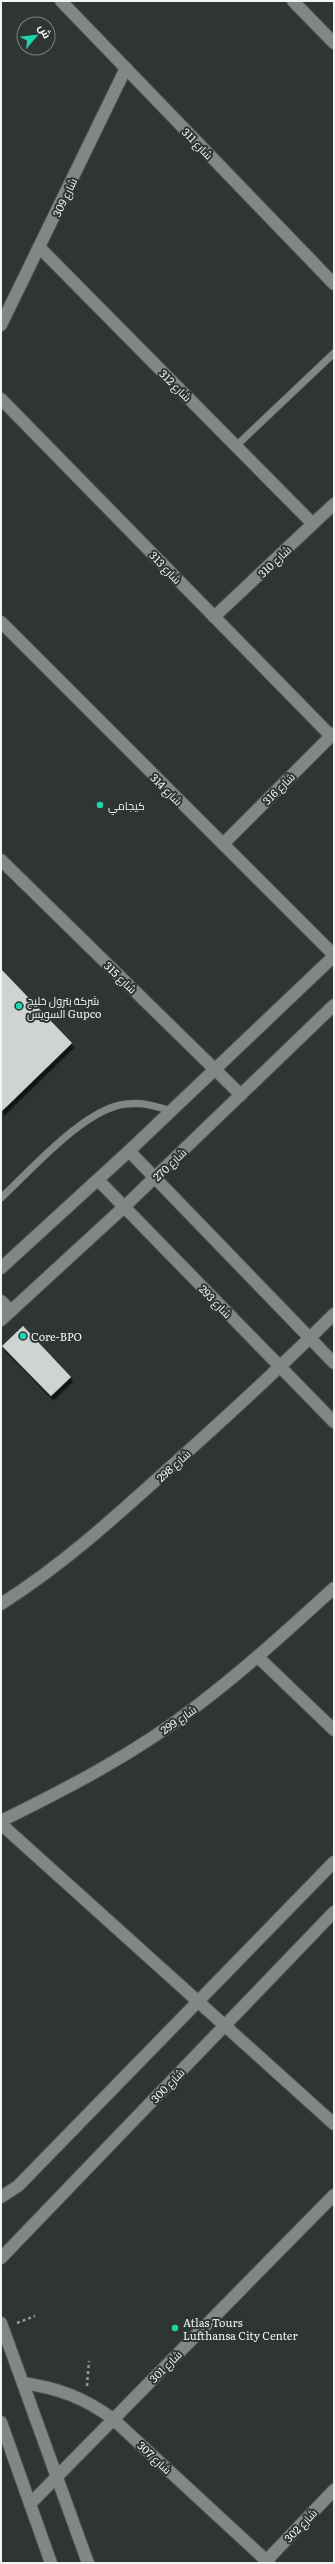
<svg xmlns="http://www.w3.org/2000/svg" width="335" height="2564" viewBox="0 0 335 2564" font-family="Literata,Cairo,serif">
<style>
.building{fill:#ced4d2;filter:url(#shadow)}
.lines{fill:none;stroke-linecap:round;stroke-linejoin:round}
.lane-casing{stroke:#4b504f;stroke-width:8}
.street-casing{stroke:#4b504f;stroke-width:14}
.secondary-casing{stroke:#4b504f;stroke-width:14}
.path{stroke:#949998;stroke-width:2.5;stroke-dasharray:3 3;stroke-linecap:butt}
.lane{stroke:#808785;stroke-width:7}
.street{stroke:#808785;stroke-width:12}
.secondary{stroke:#808785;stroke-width:12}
.poi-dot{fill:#1fd5b0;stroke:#2f3533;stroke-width:1.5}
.labels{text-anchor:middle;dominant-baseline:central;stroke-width:4;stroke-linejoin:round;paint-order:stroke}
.street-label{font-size:11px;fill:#f0f4f3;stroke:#2f3533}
.poi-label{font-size:11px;fill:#f0f4f3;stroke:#2f3533;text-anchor:start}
</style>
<defs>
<filter id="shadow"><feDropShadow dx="2.5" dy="4.5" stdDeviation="0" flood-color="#0009"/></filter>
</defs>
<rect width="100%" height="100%" fill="#2f3533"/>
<g class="building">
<polygon points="1,969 72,1043 1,1112"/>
<polygon points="23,1326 71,1377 51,1396 2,1346"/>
</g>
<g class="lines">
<defs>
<g id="lane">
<polyline points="236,446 334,353"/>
<path d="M1,1198C31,1170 85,1108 126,1104C142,1102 156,1106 171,1111"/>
</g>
<g id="street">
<polyline points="61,1 334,284"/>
<polyline points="39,247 313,524"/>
<polyline points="1,325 126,68"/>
<polyline points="1,399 331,736"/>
<polyline points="214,617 334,504"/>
<polyline points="1,622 334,955"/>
<polyline points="223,844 334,733"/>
<polyline points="1,860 241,1095"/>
<polyline points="129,1151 334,1363"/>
<polyline points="98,1180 334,1422"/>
<polyline points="1,1268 129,1151 334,956"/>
<polyline points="1,1301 11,1311"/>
<polyline points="1,1320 124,1207 334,1005"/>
<path d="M1,1604C61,1566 113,1519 166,1471C223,1420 280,1368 334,1314"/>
<polyline points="258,1657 334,1730"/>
<path d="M1,1821C68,1788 134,1754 194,1708C243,1671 288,1630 334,1588"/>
<polyline points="1,1824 334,2124"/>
<polyline points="1,2197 18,2186 334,1862"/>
<polyline points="1,2258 334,1912"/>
<polyline points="1,2323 88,2563"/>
<path d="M23,2383C58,2388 85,2398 113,2419L269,2563"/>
<polyline points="1,2422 51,2563"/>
<polyline points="30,2504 334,2195"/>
<polyline points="266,2561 334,2490"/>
</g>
<polyline id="secondary" points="293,1 334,43"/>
</defs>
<use href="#lane" class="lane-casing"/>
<use href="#street" class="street-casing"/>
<use href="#secondary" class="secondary-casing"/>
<g class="path">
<polyline points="17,2323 35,2316"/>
<polyline points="87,2386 89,2361"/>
</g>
<use href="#lane" class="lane"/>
<use href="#street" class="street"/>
<use href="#secondary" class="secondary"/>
</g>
<g class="poi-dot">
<circle cx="100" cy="805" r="4"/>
<circle cx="19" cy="1006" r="4"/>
<circle cx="23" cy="1336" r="4"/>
<circle cx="175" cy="2328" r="4"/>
</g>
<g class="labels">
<g class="street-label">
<text transform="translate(198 143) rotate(46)">شارع 311</text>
<text transform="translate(64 197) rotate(-64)">شارع 309</text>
<text transform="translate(176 385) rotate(45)">شارع 312</text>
<text transform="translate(274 561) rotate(-43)">شارع 310</text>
<text transform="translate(166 567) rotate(46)">شارع 313</text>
<text transform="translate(278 788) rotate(-45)">شارع 316</text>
<text transform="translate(167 789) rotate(45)">شارع 314</text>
<text transform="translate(121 977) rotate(44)">شارع 315</text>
<text transform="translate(169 1164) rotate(-44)">شارع 270</text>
<text transform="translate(216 1301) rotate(46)">شارع 293</text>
<text transform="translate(173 1465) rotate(-42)">شارع 298</text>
<text transform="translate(178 1719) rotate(-35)">شارع 299</text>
<text transform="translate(167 2085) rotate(-46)">شارع 300</text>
<text transform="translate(165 2366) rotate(-45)">شارع 301</text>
<text transform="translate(155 2457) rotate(43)">شارع 307</text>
<text transform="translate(300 2525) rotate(-46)">شارع 302</text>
</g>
<g class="poi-label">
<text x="108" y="805">كيجامي</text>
<text x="27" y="1000">شركة بترول خليج<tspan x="27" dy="13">السويس Gupco</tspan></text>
<text x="31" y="1336">Core-BPO</text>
<text x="183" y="2322">Atlas Tours<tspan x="183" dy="13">Lufthansa City Center</tspan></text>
</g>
</g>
<rect width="335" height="2564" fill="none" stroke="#f0f4f3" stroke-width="4"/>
<g transform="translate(36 36) rotate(62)"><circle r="19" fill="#2f3533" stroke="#7c8180"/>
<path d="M0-3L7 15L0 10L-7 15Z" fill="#1fd5b0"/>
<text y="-6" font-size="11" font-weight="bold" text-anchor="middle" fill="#f0f4f3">ش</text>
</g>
</svg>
